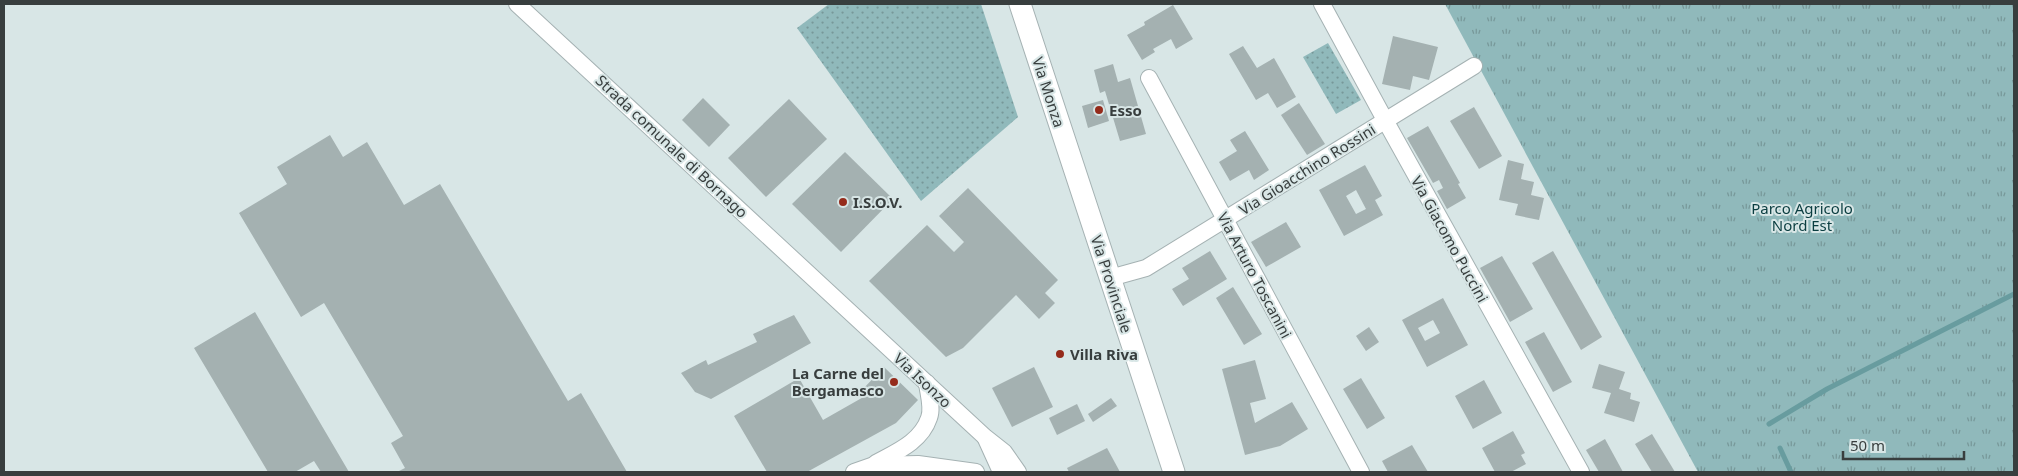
<svg xmlns="http://www.w3.org/2000/svg" width="2018" height="476" viewBox="0 0 2018 476" font-family="'Noto Sans',sans-serif">
<style>
.grass{fill:url(#grass-dots)}
.park{fill:url(#park-tufts)}
.lines{fill:none;stroke-linecap:round;stroke-linejoin:round}
.stream{stroke:#689c9f;stroke-width:5}
.building{fill:#a4b1b1;fill-rule:evenodd}
.minor-casing{stroke:#a5b2b3;stroke-width:18}
.major-casing{stroke:#a5b2b3;stroke-width:23}
.minor{stroke:#fff;stroke-width:16}
.major{stroke:#fff;stroke-width:21}
.poi-dot{fill:#952b1b;stroke:#d8e6e6;stroke-width:2}
.labels{text-anchor:middle;dominant-baseline:central;stroke-width:4;stroke-linejoin:round;paint-order:stroke}
.street-label{font-size:15px;fill:#383e3e;stroke:#d8e6e6}
.poi-label{font-size:15px;font-weight:bold;fill:#383e3e;stroke:#d8e6e6;text-anchor:start}
.park-label{font-size:15px;fill:#0a3d40;stroke:#d8e6e6}
</style>
<defs>
<pattern id="grass-dots" width="8" height="8" patternUnits="userSpaceOnUse" patternTransform="scale(1.25)"><rect width="8" height="8" fill="#90b9bb"/><path d="M2 2h.1M6 6h.1" fill="none" stroke="#779899" stroke-width="1.8" stroke-linecap="round"/></pattern>
<pattern id="park-tufts" width="24" height="20" patternUnits="userSpaceOnUse" patternTransform="scale(1.25)"><rect width="24" height="20" fill="#90b9bb"/><path d="M3 7l-1-3M5 7V3M7 7l1-3M15 17l-1-3M17 17v-4M19 17l1-3" fill="none" stroke="#779899"/></pattern>
</defs>
<rect width="100%" height="100%" fill="#d8e6e6"/>
<g class="grass">
<polygon points="829,4 981,4 1018,117 921,201 797,28"/>
<polygon points="1328,43 1361,100 1336,114 1303,57"/>
</g>
<polygon class="park" points="1445,4 2014,4 2014,472 1698,472"/>
<g class="lines">
<g class="stream">
<polyline points="1769,424 1827,389 2014,294"/>
<polyline points="1780,448 1791,472"/>
</g>
</g>
<g class="building">
<polygon points="1173,5 1193,39 1176,49 1171,39 1153,49 1155,52 1142,60 1127,35 1145,25 1144,22"/>
<polygon points="1393,36 1438,47 1429,80 1413,76 1410,90 1382,84"/>
<polygon points="1243,46 1257,68 1274,58 1296,97 1277,108 1268,93 1256,100 1229,54"/>
<polygon points="1113,64 1118,82 1130,78 1146,134 1120,141 1105,91 1100,93 1094,70"/>
<polygon points="703,98 730,125 709,147 682,120"/>
<polygon points="789,99 827,139 766,197 728,158"/>
<polygon points="1103,100 1109,121 1088,128 1082,106"/>
<polygon points="1299,103 1325,144 1307,155 1281,115"/>
<polygon points="1474,107 1502,156 1479,169 1450,121"/>
<polygon points="1428,126 1460,183 1458,184 1466,198 1447,209 1437,191 1443,188 1439,180 1433,183 1407,138"/>
<polygon points="1245,131 1269,170 1254,180 1249,170 1230,181 1219,162 1237,151 1230,140"/>
<polygon points="330,135 343,157 367,142 404,205 440,184 568,401 581,393 627,472 397,472 405,468 391,443 403,436 324,303 301,317 239,213 287,184 277,167"/>
<polygon points="845,152 893,199 841,252 792,204"/>
<polygon points="1508,160 1524,164 1521,179 1534,182 1531,195 1544,198 1539,220 1515,215 1518,204 1499,200"/>
<path d="M1365,165L1382,196L1375,200L1383,215L1344,236L1319,190ZM1356,190L1366,209L1356,214L1346,196Z"/>
<polygon points="968,188 1058,280 1045,293 1055,303 1039,319 1016,295 963,348 946,357 869,281 927,225 954,252 964,242 939,216"/>
<polygon points="1286,222 1301,247 1266,267 1251,242"/>
<polygon points="1210,251 1227,279 1183,306 1172,289 1189,279 1182,268"/>
<polygon points="1553,251 1602,337 1581,350 1532,263"/>
<polygon points="1502,256 1533,309 1510,322 1480,268"/>
<polygon points="1233,287 1262,334 1244,345 1216,298"/>
<path d="M1443,298L1468,345L1427,367L1402,320ZM1433,320L1440,333L1425,341L1418,328Z"/>
<polygon points="255,312 349,472 321,472 314,461 295,472 268,472 194,348"/>
<polygon points="794,315 811,343 711,399 695,392 681,373 706,360 708,365 757,342 753,334"/>
<polygon points="1369,327 1379,342 1366,351 1356,336"/>
<polygon points="1544,332 1572,382 1553,392 1525,342"/>
<polygon points="1255,360 1266,399 1250,403 1255,423 1292,402 1308,429 1280,446 1245,455 1222,369"/>
<polygon points="1599,364 1625,372 1619,389 1631,393 1630,399 1640,402 1634,422 1604,413 1611,393 1592,388"/>
<polygon points="884,367 918,400 896,423 807,472 767,472 734,416 799,378 823,420 867,395 862,390"/>
<polygon points="1034,367 1053,407 1012,427 992,388"/>
<polygon points="1361,378 1385,418 1367,429 1343,389"/>
<polygon points="1484,380 1502,413 1473,429 1455,396"/>
<polygon points="1111,398 1117,406 1093,422 1088,414"/>
<polygon points="1077,404 1085,421 1057,435 1049,418"/>
<polygon points="1513,431 1525,453 1521,455 1526,464 1511,472 1495,472 1482,448"/>
<polygon points="1652,434 1675,472 1652,472 1635,444"/>
<polygon points="1605,439 1623,472 1599,472 1586,450"/>
<polygon points="1412,445 1428,472 1388,472 1382,461"/>
<polygon points="1107,448 1120,472 1069,472 1067,468"/>
</g>
<g class="lines">
<defs>
<g id="minor">
<polyline points="517,4 985,437 1004,452 1018,472"/>
<polyline points="1322,4 1385,120 1581,472"/>
<polyline points="1149,78 1361,472"/>
<polyline points="1110,278 1146,268 1474,66"/>
<polyline points="986,439 1001,472"/>
<path d="M876,463C896,452 921,442 929,418C933,408 928,393 927,383"/>
<polyline points="854,472 874,465 918,464 976,472"/>
</g>
<polyline id="major" points="1020,4 1174,472"/>
</defs>
<use href="#minor" class="minor-casing"/>
<use href="#major" class="major-casing"/>
<use href="#minor" class="minor"/>
<use href="#major" class="major"/>
</g>
<g class="poi-dot">
<circle cx="1099" cy="110" r="5"/>
<circle cx="843" cy="202" r="5"/>
<circle cx="1060" cy="354" r="5"/>
<circle cx="894" cy="382" r="5"/>
</g>
<g class="labels">
<g class="street-label">
<text transform="translate(1049 92) rotate(72)">Via Monza</text>
<text transform="translate(672 146) rotate(43)">Strada comunale di Bornago</text>
<text transform="translate(1307 169) rotate(-32)">Via Gioacchino Rossini</text>
<text transform="translate(1450 239) rotate(61)">Via Giacomo Puccini</text>
<text transform="translate(1255 275) rotate(62)">Via Arturo Toscanini</text>
<text transform="translate(1112 284) rotate(72)">Via Provinciale</text>
<text transform="translate(923 380) rotate(43)">Via Isonzo</text>
</g>
<g class="poi-label">
<text x="1109" y="110">Esso</text>
<text x="853" y="202">I.S.O.V.</text>
<text x="1070" y="354">Villa Riva</text>
<text x="884" y="373" text-anchor="end">La Carne del<tspan x="884" dy="17">Bergamasco</tspan></text>
</g>
<g class="park-label">
<text x="1802" y="208">Parco Agricolo<tspan x="1802" dy="17">Nord Est</tspan></text>
</g>
</g>
<rect width="2018" height="476" fill="none" stroke="#383e3e" stroke-width="10"/>
<path d="M1843 451v8h121v-8" fill="none" stroke="#383e3e" stroke-width="2.5"/>
<text x="1850" y="451" font-size="15" fill="#383e3e" stroke="#d8e6e6" stroke-width="4" paint-order="stroke">50 m</text>
</svg>
